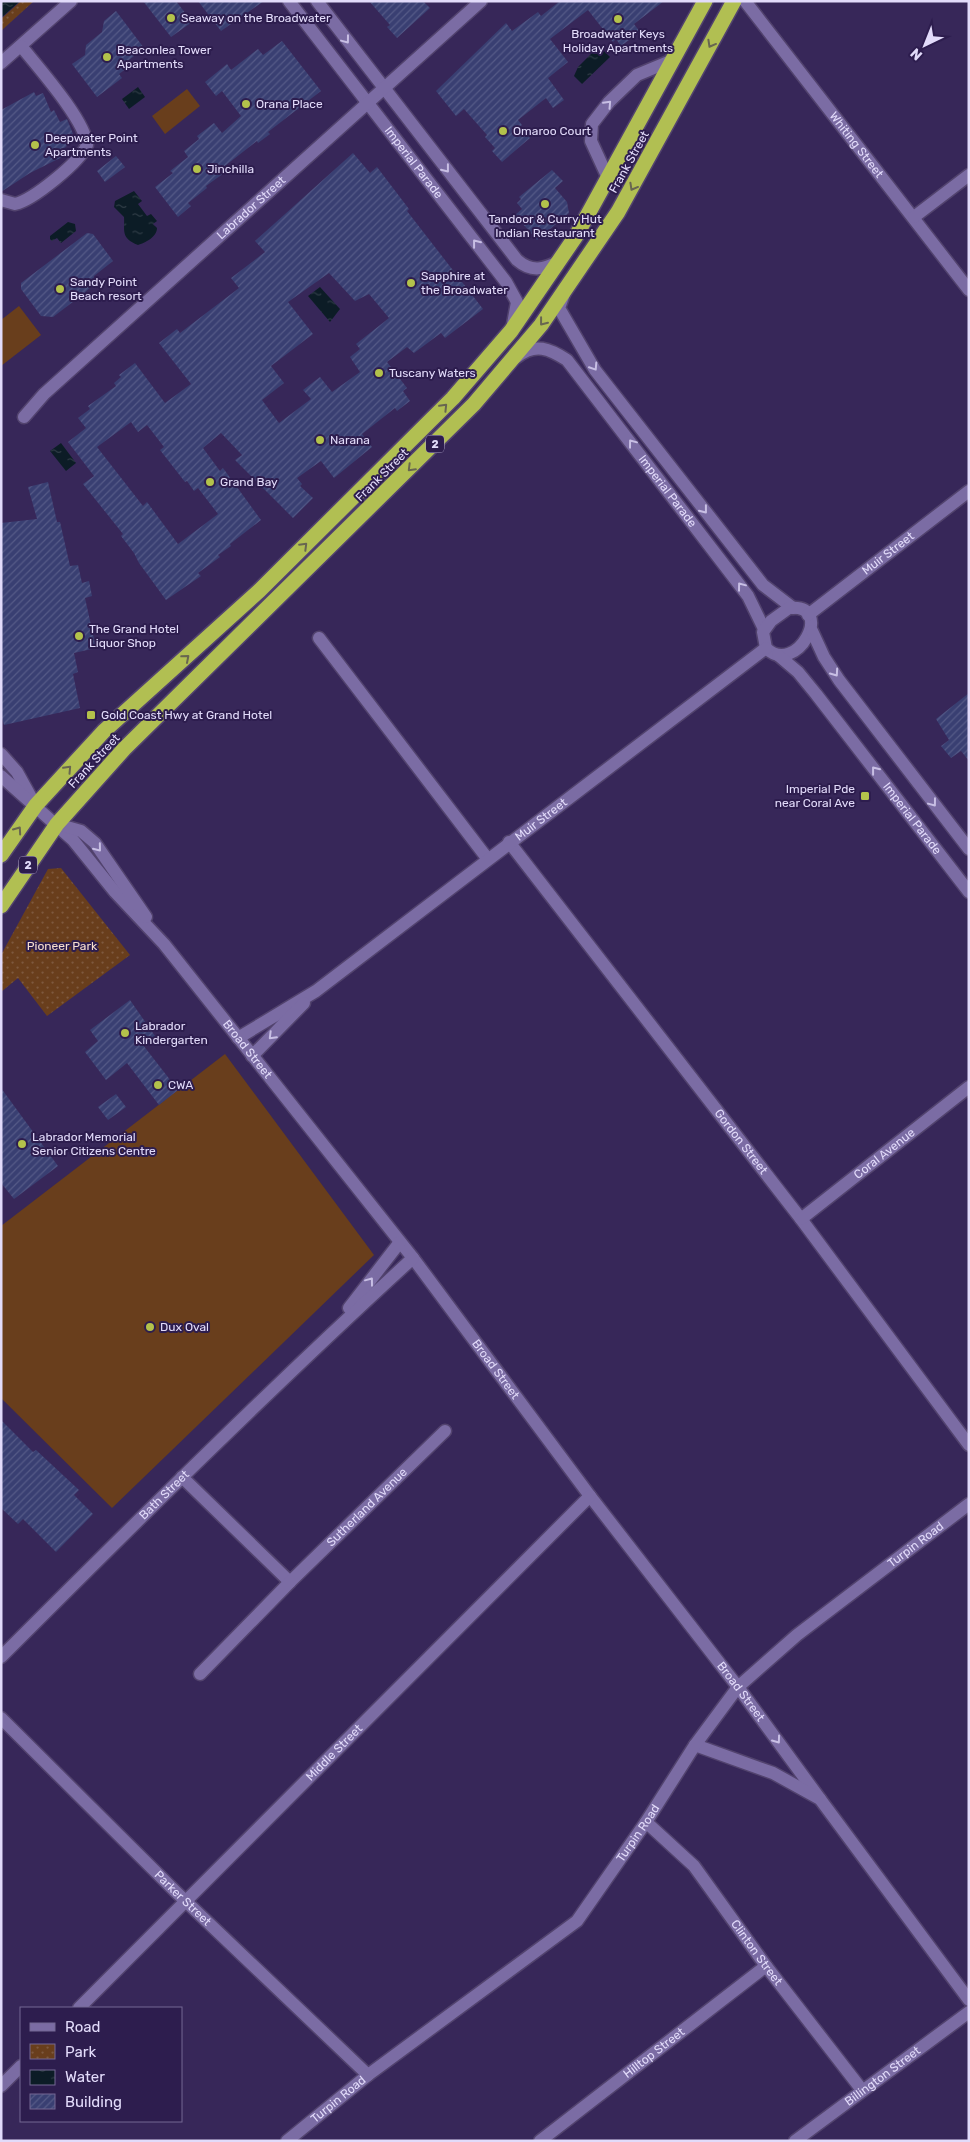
<svg xmlns="http://www.w3.org/2000/svg" width="970" height="2142" viewBox="0 0 970 2142" font-family="Rubik,sans-serif">
<style>
.park{fill:url(#park-dots)}
.pitch{fill:#693e1c}
.water{fill:url(#water-ripples)}
.building{fill:url(#building-hatch);fill-rule:evenodd}
.lines{fill:none;stroke-linecap:round;stroke-linejoin:round}
.minor-casing{stroke:#52436e;stroke-width:15}
.highway-casing{stroke:#52436e;stroke-width:18}
.minor{stroke:#7b6ca4;stroke-width:12}
.highway{stroke:#b1bf52;stroke-width:15}
.oneway{stroke:#c8bfe4}
.oneway2{stroke:#686650}
.poi-dot{fill:#b3c24b;stroke:#2d1d4e;stroke-width:2}
.labels{text-anchor:middle;dominant-baseline:central;stroke-width:4;stroke-linejoin:round;paint-order:stroke}
.shield{fill:#2d1d4e;stroke:#aca2c6;stroke-width:1}
.shield-label{font-size:11px;font-weight:bold;fill:#e2dbfa}
.poi-label{font-size:12px;fill:#e2dbfa;stroke:#2d1d4e;text-anchor:start}
.street-label{font-size:12px;fill:#e2dbfa;stroke:#2d1d4e}
.park-label{font-size:12px;fill:#f6dece;stroke:#2d1d4e}
</style>
<defs>
<pattern id="park-dots" width="8" height="8" patternUnits="userSpaceOnUse" patternTransform="scale(1.25)"><rect width="8" height="8" fill="#693e1c"/><path d="M2 2h.1M6 6h.1" fill="none" stroke="#7e593e" stroke-width="1.8" stroke-linecap="round"/></pattern>
<pattern id="water-ripples" width="26" height="14" patternUnits="userSpaceOnUse" patternTransform="scale(1.25)"><rect width="26" height="14" fill="#0c1c26"/><path d="M2 4q2-2 4 0t4 0M15 11q2-2 4 0t4 0" fill="none" stroke="#2f3c46"/></pattern>
<pattern id="building-hatch" width="6" height="6" patternUnits="userSpaceOnUse" patternTransform="scale(1.25)"><rect width="6" height="6" fill="#393f72"/><path d="M-1 1l2-2M0 6l6-6M5 7l2-2" fill="none" stroke="#555a87"/></pattern>
</defs>
<rect width="100%" height="100%" fill="#372759"/>
<g class="park">
<polygon points="21,1 34,1 1,31 1,19"/>
<polygon points="61,868 130,955 47,1016 18,978 1,992 1,955 48,869"/>
</g>
<g class="pitch">
<polygon points="187,89 200,106 165,134 152,116"/>
<polygon points="19,306 41,335 1,366 1,320"/>
<polygon points="225,1054 374,1255 112,1508 1,1398 1,1226"/>
</g>
<g class="water">
<polygon points="1,1 20,1 1,18"/>
<polygon points="599,46 610,57 582,84 574,76 578,67"/>
<polygon points="138,87 145,97 129,109 122,99"/>
<path d="M134,191L142,201L138,204L147,216L151,214L157,221L153,224L157,228C157,237 145,243 138,245C120,238 125,230 124,217L114,207L115,201Z"/>
<polygon points="68,222 75,224 76,231 61,243 57,238 52,241 50,239 50,236"/>
<polygon points="320,287 340,309 330,322 308,296"/>
<polygon points="61,443 76,463 66,471 50,451"/>
</g>
<g class="building">
<polygon points="143,1 176,1 192,22 171,37"/>
<polygon points="198,1 264,1 221,31"/>
<polygon points="369,1 423,1 430,8 397,38 387,27 390,25"/>
<polygon points="560,1 664,1 634,24 640,32 621,46 616,39 613,42 588,10 550,39 568,62 548,78 564,100 553,108 546,98 518,120 522,125 520,127 530,138 502,162 492,151 495,148 485,137 487,135 464,109 456,116 436,91 506,23 512,31 538,12 541,16"/>
<polygon points="116,11 144,48 129,60 132,64 119,74 122,78 97,97 72,64 85,55 86,45 102,32 104,21"/>
<polygon points="282,41 321,91 268,132 270,134 258,143 257,141 221,169 224,173 206,186 207,188 188,203 191,206 178,217 155,187 173,173 170,171 188,157 184,151 199,139 197,136 214,123 222,133 241,116 222,91 216,96 205,82 227,64 231,70 258,49 263,55"/>
<polygon points="34,92 36,96 43,93 51,112 54,110 60,122 67,119 73,134 69,136 72,142 63,149 66,155 30,173 1,192 1,110"/>
<path d="M353,153L370,173L377,167L409,209L407,211L483,309L445,338L441,333L414,353L407,347L387,362L407,388L403,391L410,401L397,411L395,408L362,434L372,447L334,478L321,461L297,478L302,484L300,486L313,498L293,518L235,460L242,455L221,433L203,448L220,471L223,468L261,520L230,544L231,546L218,555L220,557L198,573L201,576L166,600L139,563L134,553L121,536L123,534L83,484L94,476L68,442L86,428L78,418L90,409L88,406L116,386L114,383L121,377L119,375L135,363L165,403L191,384L159,343L177,329L180,333L239,288L231,278L265,252L255,241ZM329,273L355,301L369,294L389,318L356,344L360,349L350,357L360,372L332,392L320,377L303,390L311,399L279,423L262,400L284,383L271,366L313,334L288,302ZM131,422L138,432L147,425L164,447L160,450L185,482L187,481L194,491L198,488L218,514L178,544L147,502L143,506L97,447Z"/>
<polygon points="116,156 125,167 105,182 97,171"/>
<polygon points="552,170 563,181 555,188 567,202 569,213 537,240 515,215 522,209 517,203 521,199 519,197"/>
<polygon points="87,233 93,234 113,261 94,276 92,286 82,295 53,317 41,316 21,289 21,283"/>
<polygon points="48,482 57,522 60,522 70,566 78,565 82,583 89,581 92,596 85,598 96,648 74,653 78,672 73,674 80,708 4,725 1,715 1,523 37,519 28,487"/>
<polygon points="969,693 969,761 961,751 951,758 941,746 949,740 936,719"/>
<polygon points="130,1000 155,1036 143,1045 178,1090 159,1105 127,1063 106,1080 85,1052 98,1041 90,1030"/>
<polygon points="1,1088 58,1166 14,1199 1,1183"/>
<polygon points="116,1094 126,1107 108,1120 98,1107"/>
<polygon points="1,1420 33,1452 36,1450 79,1490 74,1495 93,1514 56,1552 23,1519 18,1524 1,1508"/>
</g>
<g class="lines">
<defs>
<g id="minor">
<path id="s1" d="M289,1L506,282L517,302L513,324"/>
<path d="M317,1L517,260C532,273 544,269 560,261"/>
<path id="s2" d="M745,1L969,290"/>
<polyline points="1,63 71,1"/>
<polyline points="608,178 591,141 592,124 609,102 637,75 673,60"/>
<path d="M1,200L15,204C33,200 80,162 87,145C86,121 37,66 21,46"/>
<polyline points="914,217 969,175"/>
<polyline points="564,294 559,308 595,370 763,585 793,608"/>
<path id="s3" d="M517,357C535,342 550,349 567,360L748,596L764,629"/>
<path id="s4" d="M24,417L44,394L481,1"/>
<path d="M789,608C837,603 796,678 766,648L763,632L771,621Z"/>
<path id="s5" d="M808,615L969,491"/>
<polyline points="812,631 824,657 839,680 969,849"/>
<polyline points="319,638 487,858"/>
<path id="s6" d="M778,655L798,672L816,694L969,892"/>
<polyline points="1,754 17,772 33,801"/>
<path id="s7" d="M1,776L73,840L115,892L164,944L413,1258L590,1496L738,1687L820,1799"/>
<polyline points="60,825 81,831 95,843 146,917"/>
<path id="s8" d="M509,842L801,1219L969,1445"/>
<path id="s9" d="M238,1038L316,991L766,648"/>
<polyline points="252,1056 304,1003"/>
<path id="s10" d="M801,1219L969,1087"/>
<polyline points="349,1308 400,1242"/>
<polyline points="182,1477 290,1582"/>
<path id="s11" d="M1,1657C136,1522 272,1387 413,1258"/>
<path id="s12" d="M200,1674L290,1582L445,1431"/>
<path id="s13" d="M1,1718L175,1891L368,2075"/>
<polyline points="695,1745 773,1773 820,1799 969,2000"/>
<path id="s14" d="M646,1822L694,1866L766,1966L862,2090"/>
<path id="s15" d="M79,2008L590,1496"/>
<polyline points="1,2086 21,2066"/>
<path id="s16" d="M287,2141L368,2075L577,1921L646,1822L695,1745L738,1687L797,1635L969,1504"/>
<path id="s17" d="M540,2141L766,1966"/>
<path id="s18" d="M795,2141L969,2012"/>
</g>
<g id="highway">
<polyline points="1,855 36,805 104,731 259,591 453,398 511,331 576,236 705,1"/>
<polyline points="1,906 57,824 124,749 474,404 541,325 618,212 734,1"/>
</g>
</defs>
<use href="#minor" class="minor-casing"/>
<use href="#highway" class="highway-casing"/>
<use href="#minor" class="minor"/>
<use href="#highway" class="highway"/>
</g>
<defs><path id="oneway-chevron" d="M-2-3.5L2.5 0L-2 3.5" fill="none" stroke-width="1.6" stroke-linecap="round" stroke-linejoin="round" transform="scale(1.25)"/></defs>
<g class="oneway">
<use href="#oneway-chevron" transform="translate(346 40) rotate(53)"/>
<use href="#oneway-chevron" transform="translate(608 104) rotate(-47)"/>
<use href="#oneway-chevron" transform="translate(446 169) rotate(52)"/>
<use href="#oneway-chevron" transform="translate(476 243) rotate(-128)"/>
<use href="#oneway-chevron" transform="translate(594 367) rotate(57)"/>
<use href="#oneway-chevron" transform="translate(632 443) rotate(-127)"/>
<use href="#oneway-chevron" transform="translate(704 510) rotate(52)"/>
<use href="#oneway-chevron" transform="translate(741 586) rotate(-127)"/>
<use href="#oneway-chevron" transform="translate(835 673) rotate(55)"/>
<use href="#oneway-chevron" transform="translate(875 770) rotate(-128)"/>
<use href="#oneway-chevron" transform="translate(933 803) rotate(53)"/>
<use href="#oneway-chevron" transform="translate(98 848) rotate(51)"/>
<use href="#oneway-chevron" transform="translate(272 1036) rotate(135)"/>
<use href="#oneway-chevron" transform="translate(370 1281) rotate(-53)"/>
<use href="#oneway-chevron" transform="translate(777 1740) rotate(54)"/>
</g>
<g class="oneway2">
<use href="#oneway-chevron" transform="translate(711 44) rotate(119)"/>
<use href="#oneway-chevron" transform="translate(633 187) rotate(119)"/>
<use href="#oneway-chevron" transform="translate(543 322) rotate(128)"/>
<use href="#oneway-chevron" transform="translate(444 407) rotate(-46)"/>
<use href="#oneway-chevron" transform="translate(411 468) rotate(135)"/>
<use href="#oneway-chevron" transform="translate(304 546) rotate(-45)"/>
<use href="#oneway-chevron" transform="translate(186 658) rotate(-41)"/>
<use href="#oneway-chevron" transform="translate(68 769) rotate(-47)"/>
<use href="#oneway-chevron" transform="translate(18 830) rotate(-55)"/>
</g>
<g class="poi-dot">
<circle cx="171" cy="18" r="5"/>
<circle cx="618" cy="19" r="5"/>
<circle cx="107" cy="57" r="5"/>
<circle cx="246" cy="104" r="5"/>
<circle cx="503" cy="131" r="5"/>
<circle cx="35" cy="145" r="5"/>
<circle cx="197" cy="169" r="5"/>
<circle cx="545" cy="204" r="5"/>
<circle cx="411" cy="283" r="5"/>
<circle cx="60" cy="289" r="5"/>
<circle cx="379" cy="373" r="5"/>
<circle cx="320" cy="440" r="5"/>
<circle cx="210" cy="482" r="5"/>
<circle cx="79" cy="636" r="5"/>
<rect x="86" y="710" width="10" height="10" rx="2.5"/>
<rect x="860" y="791" width="10" height="10" rx="2.5"/>
<circle cx="125" cy="1033" r="5"/>
<circle cx="158" cy="1085" r="5"/>
<circle cx="22" cy="1144" r="5"/>
<circle cx="150" cy="1327" r="5"/>
</g>
<g class="labels">
<g class="shield">
<rect x="426" y="435.5" width="18" height="17" rx="4"/>
<rect x="19" y="856.5" width="18" height="17" rx="4"/>
</g>
<g class="shield-label">
<text x="435" y="444">2</text>
<text x="28" y="865">2</text>
</g>
<g class="poi-label">
<text x="181" y="18">Seaway on the Broadwater</text>
<text x="618" y="34" text-anchor="middle">Broadwater Keys<tspan x="618" dy="14">Holiday Apartments</tspan></text>
<text x="117" y="50">Beaconlea Tower<tspan x="117" dy="14">Apartments</tspan></text>
<text x="256" y="104">Orana Place</text>
<text x="513" y="131">Omaroo Court</text>
<text x="45" y="138">Deepwater Point<tspan x="45" dy="14">Apartments</tspan></text>
<text x="207" y="169">Jinchilla</text>
<text x="545" y="219" text-anchor="middle">Tandoor &amp; Curry Hut<tspan x="545" dy="14">Indian Restaurant</tspan></text>
<text x="421" y="276">Sapphire at<tspan x="421" dy="14">the Broadwater</tspan></text>
<text x="70" y="282">Sandy Point<tspan x="70" dy="14">Beach resort</tspan></text>
<text x="389" y="373">Tuscany Waters</text>
<text x="330" y="440">Narana</text>
<text x="220" y="482">Grand Bay</text>
<text x="89" y="629">The Grand Hotel<tspan x="89" dy="14">Liquor Shop</tspan></text>
<text x="101" y="715">Gold Coast Hwy at Grand Hotel</text>
<text x="855" y="789" text-anchor="end">Imperial Pde<tspan x="855" dy="14">near Coral Ave</tspan></text>
<text x="135" y="1026">Labrador<tspan x="135" dy="14">Kindergarten</tspan></text>
<text x="168" y="1085">CWA</text>
<text x="32" y="1137">Labrador Memorial<tspan x="32" dy="14">Senior Citizens Centre</tspan></text>
<text x="160" y="1327">Dux Oval</text>
</g>
<g class="street-label">
<text stroke="none"><textPath href="#s2" startOffset="182">Whiting Street</textPath></text>
<text transform="translate(629 162) rotate(-61)">Frank Street</text>
<text stroke="none"><textPath href="#s1" startOffset="204">Imperial Parade</textPath></text>
<text stroke="none"><textPath href="#s4" startOffset="309">Labrador Street</textPath></text>
<text transform="translate(382 475) rotate(-45)">Frank Street</text>
<text stroke="none"><textPath href="#s3" startOffset="220">Imperial Parade</textPath></text>
<text stroke="none"><textPath href="#s5" startOffset="101">Muir Street</textPath></text>
<text transform="translate(94 761) rotate(-47)">Frank Street</text>
<text stroke="none"><textPath href="#s9" startOffset="374">Muir Street</textPath></text>
<text stroke="none"><textPath href="#s6" startOffset="212">Imperial Parade</textPath></text>
<text stroke="none"><textPath href="#s7" startOffset="369">Broad Street</textPath></text>
<text stroke="none"><textPath href="#s8" startOffset="379">Gordon Street</textPath></text>
<text stroke="none"><textPath href="#s10" startOffset="106">Coral Avenue</textPath></text>
<text stroke="none"><textPath href="#s7" startOffset="774">Broad Street</textPath></text>
<text stroke="none"><textPath href="#s11" startOffset="230">Bath Street</textPath></text>
<text stroke="none"><textPath href="#s12" startOffset="236">Sutherland Avenue</textPath></text>
<text stroke="none"><textPath href="#s16" startOffset="876">Turpin Road</textPath></text>
<text stroke="none"><textPath href="#s7" startOffset="1179">Broad Street</textPath></text>
<text stroke="none"><textPath href="#s15" startOffset="361">Middle Street</textPath></text>
<text stroke="none"><textPath href="#s16" startOffset="471">Turpin Road</textPath></text>
<text stroke="none"><textPath href="#s13" startOffset="256">Parker Street</textPath></text>
<text stroke="none"><textPath href="#s14" startOffset="172">Clinton Street</textPath></text>
<text stroke="none"><textPath href="#s17" startOffset="144">Hilltop Street</textPath></text>
<text stroke="none"><textPath href="#s18" startOffset="109">Billington Street</textPath></text>
<text stroke="none"><textPath href="#s16" startOffset="66">Turpin Road</textPath></text>
</g>
<g class="park-label">
<text x="62" y="946">Pioneer Park</text>
</g>
</g>
<rect width="970" height="2142" fill="none" stroke="#e2dbfa" stroke-width="5"/>
<rect x="20" y="2007" width="162" height="115" fill="#2d1d4e" stroke="#756993"/>
<rect x="30" y="2023" width="25" height="8" fill="#7b6ca4" stroke="#756993"/>
<text x="65" y="2032" font-size="15" fill="#e2dbfa">Road</text>
<rect x="30" y="2044" width="25" height="15" fill="url(#park-dots)" stroke="#756993"/>
<text x="65" y="2057" font-size="15" fill="#e2dbfa">Park</text>
<rect x="30" y="2070" width="25" height="15" fill="url(#water-ripples)" stroke="#756993"/>
<text x="65" y="2082" font-size="15" fill="#e2dbfa">Water</text>
<rect x="30" y="2094" width="25" height="15" fill="url(#building-hatch)" stroke="#756993"/>
<text x="65" y="2107" font-size="15" fill="#e2dbfa">Building</text>
<g transform="translate(925 45) rotate(223)" stroke="#2d1d4e" stroke-width="4" paint-order="stroke">
<path d="M0-4L9 19L0 12L-9 19Z" fill="#e2dbfa"/>
<text y="-8" font-size="14" font-weight="bold" text-anchor="middle" fill="#e2dbfa">N</text>
</g>
</svg>
